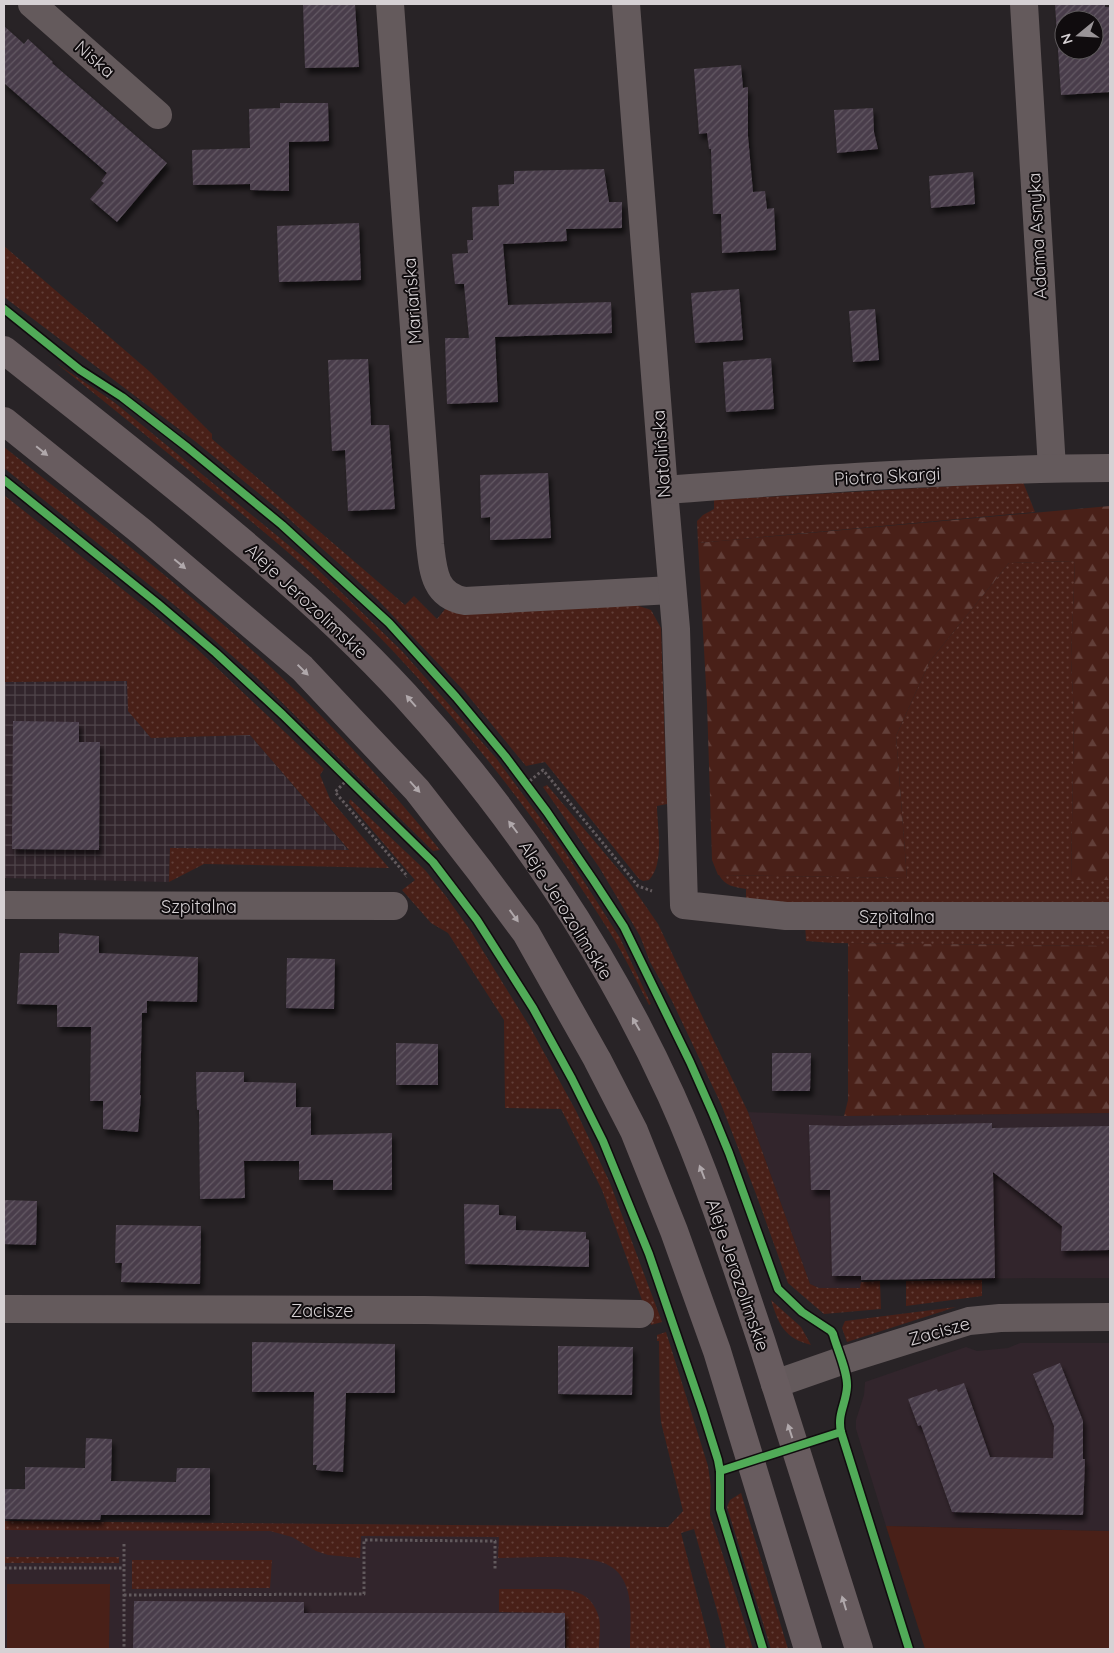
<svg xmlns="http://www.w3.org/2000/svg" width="1114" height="1653" viewBox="0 0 1114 1653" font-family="Quicksand,sans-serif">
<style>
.built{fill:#32252c}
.industrial{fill:url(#industrial-grid)}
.grass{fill:url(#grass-dots)}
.forest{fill:url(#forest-firs)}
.pitch{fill:#492018}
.building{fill:url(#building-hatch);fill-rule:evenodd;filter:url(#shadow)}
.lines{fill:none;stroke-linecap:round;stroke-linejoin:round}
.path{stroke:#625a5d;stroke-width:3;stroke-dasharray:2.5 2.5;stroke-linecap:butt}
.street{stroke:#645a5c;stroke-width:28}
.secondary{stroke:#685c5f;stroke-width:28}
.cycleway-casing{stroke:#100c0e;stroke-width:11}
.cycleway{stroke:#51ab58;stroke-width:8}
.oneway{fill:#b0a8ab}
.labels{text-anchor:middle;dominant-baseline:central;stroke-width:4;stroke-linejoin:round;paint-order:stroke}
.street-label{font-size:18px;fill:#d6d1d4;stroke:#100c0e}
</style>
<defs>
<pattern id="industrial-grid" width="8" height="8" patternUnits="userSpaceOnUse" patternTransform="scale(1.25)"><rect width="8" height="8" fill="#32252c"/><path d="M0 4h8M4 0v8" fill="none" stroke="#4f444a"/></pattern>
<pattern id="grass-dots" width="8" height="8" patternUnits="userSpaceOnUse" patternTransform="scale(1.25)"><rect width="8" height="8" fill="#492018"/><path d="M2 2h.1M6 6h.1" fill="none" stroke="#623f39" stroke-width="1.8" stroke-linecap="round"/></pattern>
<pattern id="forest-firs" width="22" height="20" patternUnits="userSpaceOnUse" patternTransform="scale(1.25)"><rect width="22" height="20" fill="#492018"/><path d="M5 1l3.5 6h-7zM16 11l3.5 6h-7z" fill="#623f39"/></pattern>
<pattern id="building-hatch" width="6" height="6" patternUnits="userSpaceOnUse" patternTransform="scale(1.25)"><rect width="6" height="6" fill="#4a3e4b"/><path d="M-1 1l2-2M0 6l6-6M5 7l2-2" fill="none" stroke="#635964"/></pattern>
<filter id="shadow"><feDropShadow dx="3" dy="5.5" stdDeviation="2.5" flood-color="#0009"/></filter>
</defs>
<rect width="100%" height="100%" fill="#282326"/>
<g class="built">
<polygon points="748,1112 844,1116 1110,1113 1110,1278 1037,1278 862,1280 861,1288 819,1288 810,1284"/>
<polygon points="1020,1343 1110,1343 1110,1531 886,1526 856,1429 856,1420 864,1395 865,1382 966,1347 977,1351 1008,1348"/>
<polygon points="4,1521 666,1527 704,1649 4,1649"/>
</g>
<polygon class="industrial" points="127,681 129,711 151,738 250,735 349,851 170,848 169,882 4,878 4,682"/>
<g class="grass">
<path d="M4,246L149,371L212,434V439L405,605L414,596L437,619L446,608L633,604L651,610L661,628L667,804L657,806C657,827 665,863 649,880L643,881L639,879L545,762L526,766L465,692L378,600L346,570L279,510L196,442L4,297Z"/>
<path d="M56,363L114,402L314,566L402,651L496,758L564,850L620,938L651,1004L649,1005C634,976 620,947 602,920C541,824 471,734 393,651C341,596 283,547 225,500C169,454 113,408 56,363Z"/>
<path d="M4,447C96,520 190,592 276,672C335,727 389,787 440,850L433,851L256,677L178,608L4,468Z"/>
<polygon points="1023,482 1035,512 698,543 697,521 703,515 714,509 714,500"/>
<polygon points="4,495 195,647 324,769 320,775 330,799 389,868 204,864 169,882 170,848 349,850 250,735 151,738 128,711 127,681 4,682"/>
<path d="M1075,561L1071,659L1074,714L1071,880H1110V909L746,902V889C734,887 725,886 719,875L907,878L896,736L930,661L1009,563Z"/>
<polygon points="547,785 629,882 658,924 748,1112 810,1284 819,1288 860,1288 861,1282 880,1281 881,1309 824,1314 788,1283 756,1194 721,1104 672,1001 650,962 640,936 599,867 543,787"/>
<polygon points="350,799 425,870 445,895 470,930 530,1027 576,1111 610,1183 662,1322 651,1325 602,1190 561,1109 505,1108 504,1020 448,933 431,923 402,890 415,880 349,803"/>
<polygon points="805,923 1110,923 1110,946 834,943 806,941"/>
<polygon points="982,1280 982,1296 906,1306 906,1281"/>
<path d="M771,1300L801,1327L811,1345C784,1338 779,1325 771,1300Z"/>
<polygon points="956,1307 847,1342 842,1328 845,1321"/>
<path d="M666,1332L708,1466L711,1487L710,1515L753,1649H726L721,1625L694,1529L681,1533L711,1649H630C630,1632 632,1608 628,1592C625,1581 619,1570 608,1565C586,1553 525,1558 498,1558L499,1537L361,1536L360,1558L328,1555L316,1551L292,1537L270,1531L4,1530V1521L668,1527L683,1511L661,1422L660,1411L659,1341H657V1335Z"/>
<polygon points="741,1493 788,1649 771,1649 727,1507 730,1500"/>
<rect x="4" y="1557" width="115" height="6"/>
<polygon points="132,1560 272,1560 270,1588 132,1589"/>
<path d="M499,1589C513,1589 528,1589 542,1589C567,1589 591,1588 599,1618C601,1627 599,1639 599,1649H566L565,1613L499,1612Z"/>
</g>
<g class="forest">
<polygon points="1110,506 1110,880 1071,880 1074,714 1071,659 1075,561 1009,563 930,661 896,736 907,878 718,875 712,860 707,703 698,543"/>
<polygon points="848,943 1110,946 1110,1113 844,1116 848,1100"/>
</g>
<g class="pitch">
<polygon points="886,1526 1110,1531 1110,1649 925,1649"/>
<polygon points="7,1584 110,1584 109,1649 7,1649"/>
</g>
<g class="building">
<polygon points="303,4 355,4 359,67 305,68"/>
<path d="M1055,4H1105V7H1110V92L1061,95ZM1064,20H1094V50H1064Z"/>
<polygon points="4,26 24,44 28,39 53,62 52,63 167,163 117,222 90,199 104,183 101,181 107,173 4,83"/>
<polygon points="741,65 743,88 748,87 748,136 753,192 765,191 767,209 774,208 776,250 722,253 721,214 713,214 711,149 709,149 707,133 699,134 694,69"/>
<polygon points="280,103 328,103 329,141 289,142 289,191 250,190 250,184 193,185 192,150 250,148 249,109 280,108"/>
<polygon points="873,108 874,132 878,149 837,153 834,110"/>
<polygon points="604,169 609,202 622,202 622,228 566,229 567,241 503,244 508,305 611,302 612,333 495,337 498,402 447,404 445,338 469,338 464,284 455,284 452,254 468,253 467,240 473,240 472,207 499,206 498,185 514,184 514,171"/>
<polygon points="973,172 975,204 931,208 929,176"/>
<polygon points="359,223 361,280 279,282 277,226"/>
<polygon points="739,289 743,340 695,343 691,293"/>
<polygon points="875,309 879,360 853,362 849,311"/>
<polygon points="771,358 774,409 726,412 723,362"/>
<polygon points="368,359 371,425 389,425 395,509 348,511 345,450 332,451 328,360"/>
<polygon points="548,473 551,538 490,540 490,517 481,518 480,475"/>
<polygon points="13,721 79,722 79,742 100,742 99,850 12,849"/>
<polygon points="59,933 99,936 99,953 198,957 197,1002 147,1001 147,1013 142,1013 140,1095 141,1095 138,1132 103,1129 103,1101 90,1101 91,1027 57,1027 57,1005 17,1004 20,953 59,953"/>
<polygon points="287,958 335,959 334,1009 286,1008"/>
<polygon points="396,1043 438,1044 438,1085 396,1085"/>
<polygon points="772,1053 811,1053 810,1091 772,1091"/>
<polygon points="196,1072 244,1072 244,1082 296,1083 296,1107 311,1107 311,1135 392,1133 392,1190 333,1190 333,1180 299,1180 299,1161 244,1161 245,1198 200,1199 199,1110 197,1110"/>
<polygon points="992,1123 992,1128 1110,1126 1110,1250 1061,1251 1062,1226 993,1172 995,1278 861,1280 861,1276 832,1276 830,1190 811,1190 809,1125 845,1126"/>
<polygon points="4,1200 37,1201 36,1245 4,1244"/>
<polygon points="464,1204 499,1205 499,1215 516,1216 516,1230 586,1232 586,1239 589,1240 589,1267 465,1264"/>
<polygon points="116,1225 201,1226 200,1284 121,1282 122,1263 115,1263"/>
<polygon points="252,1342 395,1344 395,1393 346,1393 343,1472 316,1470 317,1465 313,1465 314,1392 252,1392"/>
<polygon points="558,1346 633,1347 632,1395 558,1394"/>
<polygon points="1060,1363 1083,1421 1083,1459 1085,1459 1083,1515 952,1512 921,1425 918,1426 908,1399 937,1389 938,1392 964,1383 990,1457 1053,1458 1054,1426 1033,1374"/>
<polygon points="86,1438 112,1439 111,1481 176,1482 177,1468 210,1468 210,1515 101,1515 100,1520 4,1519 4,1489 25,1489 25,1467 85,1468"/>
<polygon points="134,1601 304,1602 304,1613 565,1613 565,1649 133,1649"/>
</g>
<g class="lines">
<g class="path">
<polyline points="348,779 335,792 407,876 406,877"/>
<polyline points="526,784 543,770 638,886 652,891"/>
<polyline points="124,1544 124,1649"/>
<polyline points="4,1568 124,1568"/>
<polyline points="124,1595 364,1594 364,1540 495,1541 495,1570"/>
</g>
<g class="street">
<polyline points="32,4 158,115"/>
<path d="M390,4L430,544C433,570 434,596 465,601L672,590"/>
<polyline points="626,4 664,490 676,629 684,905 786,916 1110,916"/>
<polyline points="1024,4 1052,468"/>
<path d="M664,490C812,479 961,469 1110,468"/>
<polyline points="4,905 394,906"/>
<polyline points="4,1309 425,1310 640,1314"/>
<polyline points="775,1384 841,1361 969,1321 1000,1318 1110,1317"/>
</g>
<g class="secondary">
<path d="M4,350C82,412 160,472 235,536C295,586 353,638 405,695C512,812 605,950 671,1095C707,1175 734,1259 762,1343C795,1445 827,1547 859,1649"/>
<polyline points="4,421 142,532 302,668 417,790 480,871 526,933 597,1059 634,1131 674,1231 717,1351 808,1649"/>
</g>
<defs>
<g id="cycleway">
<path d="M4,309L80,370L122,397L188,448L282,525L389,623L456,697L505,756L547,812L594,881L624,927L690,1062L713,1114L729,1153L778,1289L802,1312L831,1331L833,1334C837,1349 848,1372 847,1387C846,1404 837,1414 841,1432L909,1649"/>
<polyline points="4,480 157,603 216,653 283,715 433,862 477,920 533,1008 572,1079 603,1141 649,1254 702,1409 718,1460 720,1471 720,1509 763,1649"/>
<polyline points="720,1471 841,1432"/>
</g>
</defs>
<use href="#cycleway" class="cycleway-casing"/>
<use href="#cycleway" class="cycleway"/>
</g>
<defs><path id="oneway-solid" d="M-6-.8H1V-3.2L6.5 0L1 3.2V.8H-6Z" transform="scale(1.25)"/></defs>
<g class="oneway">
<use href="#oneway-solid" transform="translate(42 451) rotate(39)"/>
<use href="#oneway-solid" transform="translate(180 564) rotate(40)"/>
<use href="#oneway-solid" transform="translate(303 670) rotate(44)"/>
<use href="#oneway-solid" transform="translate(411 701) rotate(-131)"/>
<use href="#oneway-solid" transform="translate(415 787) rotate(48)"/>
<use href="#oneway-solid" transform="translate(513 827) rotate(-127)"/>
<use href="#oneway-solid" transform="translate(514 916) rotate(54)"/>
<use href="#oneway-solid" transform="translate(636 1024) rotate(-120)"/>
<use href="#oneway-solid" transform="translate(702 1172) rotate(-111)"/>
<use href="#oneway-solid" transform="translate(790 1431) rotate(-108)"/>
<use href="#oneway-solid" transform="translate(844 1603) rotate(-107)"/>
</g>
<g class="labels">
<g class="street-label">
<text transform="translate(95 59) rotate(41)">Niska</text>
<text transform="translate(1037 236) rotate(-93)">Adama Asnyka</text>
<text transform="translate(412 301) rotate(-94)">Mariańska</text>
<text transform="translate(661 454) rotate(-94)">Natolińska</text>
<text transform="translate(887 476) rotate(-3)">Piotra Skargi</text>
<text transform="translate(307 601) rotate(43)">Aleje Jerozolimskie</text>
<text x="199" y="906">Szpitalna</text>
<text transform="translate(566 910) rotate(58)">Aleje Jerozolimskie</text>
<text x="897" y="916">Szpitalna</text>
<text transform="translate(738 1275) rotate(71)">Aleje Jerozolimskie</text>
<text x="322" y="1310">Zacisze</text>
<text transform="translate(939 1331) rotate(-16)">Zacisze</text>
</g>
</g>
<rect width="1114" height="1653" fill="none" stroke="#d6d1d4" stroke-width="10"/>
<g transform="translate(1079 35) rotate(252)"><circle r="24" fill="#100c0e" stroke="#5f5b5d"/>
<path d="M0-4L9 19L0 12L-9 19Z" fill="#999497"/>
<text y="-8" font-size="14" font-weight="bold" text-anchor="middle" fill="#d6d1d4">N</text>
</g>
</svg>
